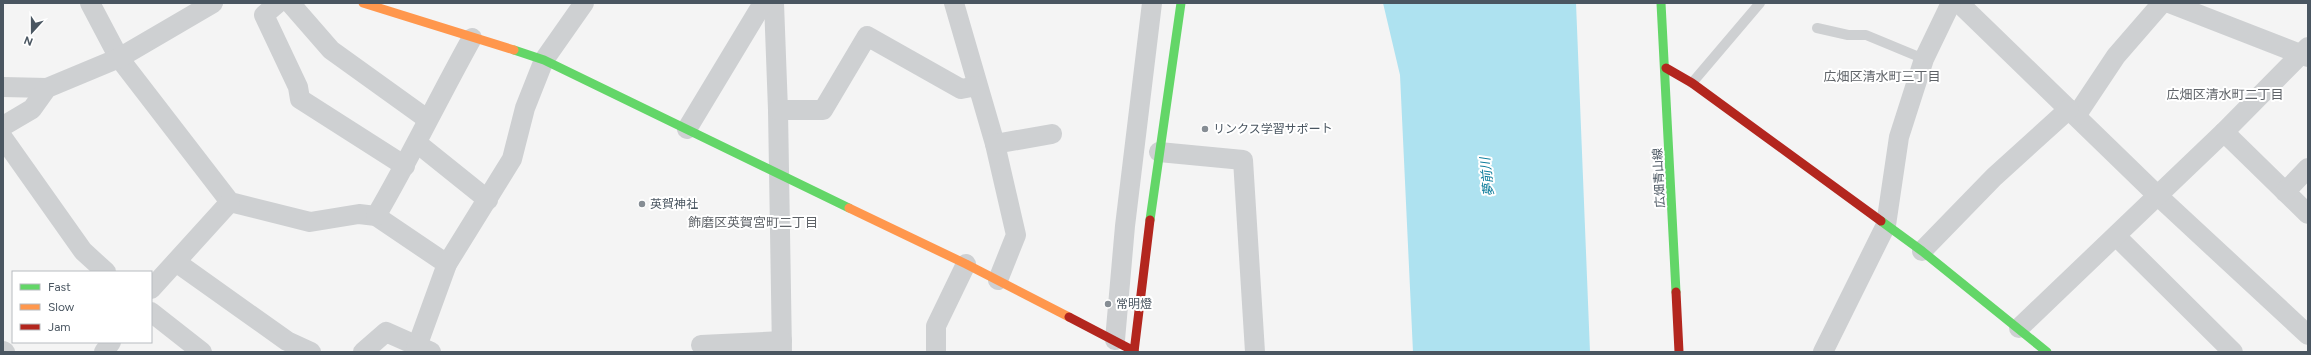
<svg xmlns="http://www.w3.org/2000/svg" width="2311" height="355" viewBox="0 0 2311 355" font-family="Figtree,'Noto Sans JP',sans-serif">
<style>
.water{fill:#aee2f0}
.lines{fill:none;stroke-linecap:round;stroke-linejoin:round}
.lane{stroke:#ced0d2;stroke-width:10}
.street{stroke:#ced0d2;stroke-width:20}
.fast{stroke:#63d668;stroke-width:9}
.slow{stroke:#ff974d;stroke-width:9}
.jam{stroke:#b3261e;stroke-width:9}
.poi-dot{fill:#868d94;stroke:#fff;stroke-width:1.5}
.labels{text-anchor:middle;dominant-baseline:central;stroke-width:4;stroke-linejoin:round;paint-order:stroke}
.poi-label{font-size:12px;fill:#4a5661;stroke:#fff;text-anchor:start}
.street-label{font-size:12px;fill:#4a5661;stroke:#fff}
.neighbourhood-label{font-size:13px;fill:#5f6368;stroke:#fff}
.water-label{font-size:13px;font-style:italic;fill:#0c7c9b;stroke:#fff}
</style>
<rect width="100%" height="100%" fill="#f4f4f4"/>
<polygon class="water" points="1383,3 1576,3 1590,352 1413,352 1400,75"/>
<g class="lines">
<g class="lane">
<polyline points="1817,28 1848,35 1866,35 1924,59"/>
<polyline points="1692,83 1760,3"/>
</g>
<g class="street">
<polyline points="90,3 119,58 230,202 310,222 359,214 376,216 447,264"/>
<polyline points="278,3 264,15 298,87 300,99 405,166"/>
<polyline points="290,3 331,50 427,119"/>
<polyline points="774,3 778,110 782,352"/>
<polyline points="954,3 995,144 1016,235 998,280"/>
<polyline points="1959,3 2157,195 2308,335"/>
<polyline points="2169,3 2308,57"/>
<polyline points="3,87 47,88"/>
<polyline points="778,110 823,110 867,36 961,89 977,86"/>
<polyline points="2076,116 2116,56 2162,3"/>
<polyline points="3,126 32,109 47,88 119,58 213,3"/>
<polyline points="687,129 763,3"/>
<polyline points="2224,132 2308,214"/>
<polyline points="3,138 83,251 106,272"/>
<polyline points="417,143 488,200"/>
<polyline points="995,144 1052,134"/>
<polyline points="1159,152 1243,160 1255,352"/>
<polyline points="2285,192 2308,168"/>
<path d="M376,216C410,158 439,97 472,38"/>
<polyline points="2116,236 2233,352"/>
<polyline points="1922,251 1994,177 2069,109"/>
<polyline points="176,262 287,341 311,352"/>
<polyline points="151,289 230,202"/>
<polyline points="151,312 202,352"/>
<polyline points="2019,328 2224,132 2308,47"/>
<polyline points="1115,340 1125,226 1152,3"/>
<polyline points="701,345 782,341"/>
<polyline points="3,351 5,352"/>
<polyline points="104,352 111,342"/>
<polyline points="363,352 386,332 431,352"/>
<polyline points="415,352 447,264 512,159 525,108 544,60 584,3"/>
<polyline points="936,352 936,326 966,264"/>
<polyline points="1823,352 1886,225 1899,137 1924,59 1951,3"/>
</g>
<g class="fast">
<polyline points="1661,3 1676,292"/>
<polyline points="514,50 544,60 849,208"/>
<polyline points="1150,220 1181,3"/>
<polyline points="1881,221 1922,251 2047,352"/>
</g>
<g class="slow">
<polyline points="363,3 514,50"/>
<polyline points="849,208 966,264 1069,317"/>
</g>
<g class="jam">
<polyline points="1666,68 1692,83 1881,221"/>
<polyline points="1676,292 1679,352"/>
<polyline points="1069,317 1134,351"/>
<polyline points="1134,352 1150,220"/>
</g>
</g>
<g class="poi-dot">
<circle cx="1205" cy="129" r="4"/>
<circle cx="642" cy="204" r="4"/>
<circle cx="1108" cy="304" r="4"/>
</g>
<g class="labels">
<g class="poi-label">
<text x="1213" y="129">リンクス学習サポート</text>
<text x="650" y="204">英賀神社</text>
<text x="1116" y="304">常明燈</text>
</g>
<g class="street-label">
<text transform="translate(1659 178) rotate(-93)">広畑青山線</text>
</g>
<g class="neighbourhood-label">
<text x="1882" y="76">広畑区清水町三丁目</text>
<text x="2225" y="94">広畑区清水町二丁目</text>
<text x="753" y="222">飾磨区英賀宮町二丁目</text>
</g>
<g class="water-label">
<text transform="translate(1487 177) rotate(-96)">夢前川</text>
</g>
</g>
<rect width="2311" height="355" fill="none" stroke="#4a5661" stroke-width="8"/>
<rect x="12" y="271" width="140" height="72" fill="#ffffff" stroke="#b7bbc0"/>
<rect x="20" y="284" width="20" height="6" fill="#63d668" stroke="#b7bbc0"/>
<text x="48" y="291" font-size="12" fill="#4a5661">Fast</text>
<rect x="20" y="304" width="20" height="6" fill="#ff974d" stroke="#b7bbc0"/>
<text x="48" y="311" font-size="12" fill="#4a5661">Slow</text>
<rect x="20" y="324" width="20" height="6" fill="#b3261e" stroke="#b7bbc0"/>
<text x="48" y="331" font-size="12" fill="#4a5661">Jam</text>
<g transform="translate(32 32) rotate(201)" stroke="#ffffff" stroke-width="3" paint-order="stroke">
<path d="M0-3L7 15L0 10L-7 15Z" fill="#4a5661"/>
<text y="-6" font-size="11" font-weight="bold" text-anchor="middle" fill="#4a5661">N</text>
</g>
</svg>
